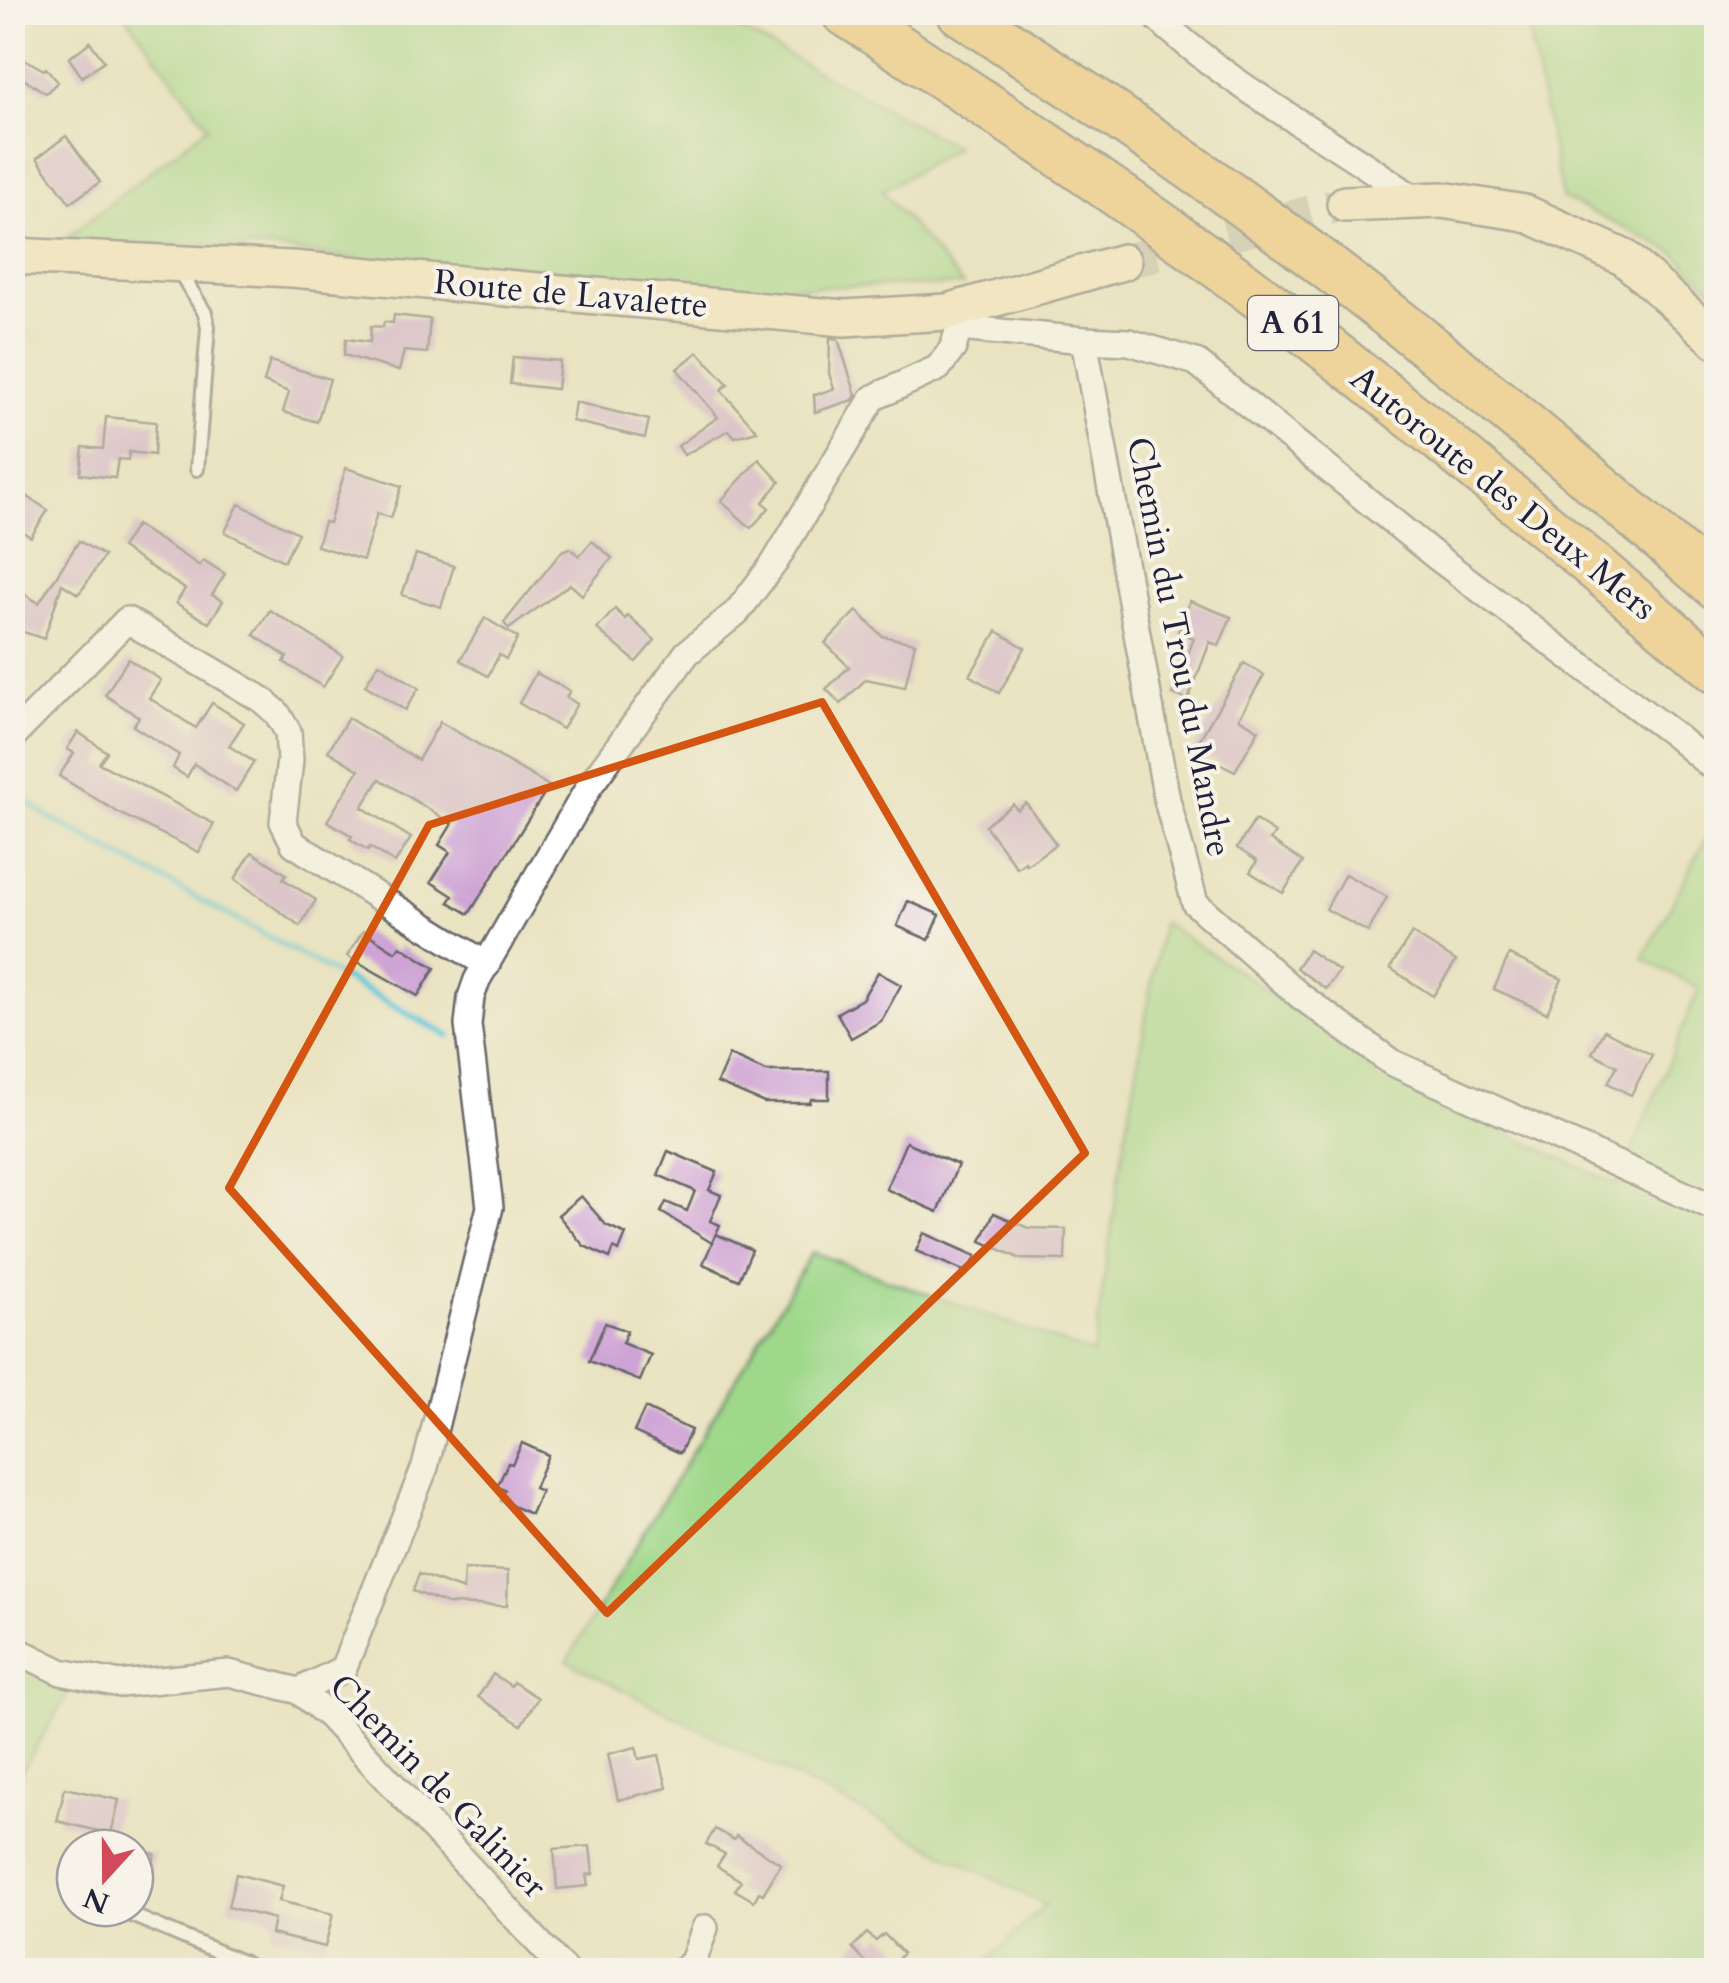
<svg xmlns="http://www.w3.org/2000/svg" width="1729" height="1983" viewBox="0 0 1729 1983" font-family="Cardo,serif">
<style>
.green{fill:#9fd88a;stroke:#607d62;stroke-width:2.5}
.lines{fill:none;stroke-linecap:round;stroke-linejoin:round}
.stream{stroke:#60c7dd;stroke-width:6}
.building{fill:#cea3d5}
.secondary-tunnel{stroke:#c2bca6;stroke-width:35;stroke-dasharray:35 18;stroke-linecap:butt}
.service-casing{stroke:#68666a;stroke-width:18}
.minor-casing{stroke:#68666a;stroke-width:30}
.secondary-casing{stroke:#68666a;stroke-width:40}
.motorway-casing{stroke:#68666a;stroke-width:50}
.service{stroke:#fff;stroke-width:12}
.minor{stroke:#fff;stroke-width:25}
.secondary{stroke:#fae7c3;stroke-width:35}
.motorway{stroke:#f3c26a;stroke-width:45}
.marked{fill:none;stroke:#d45411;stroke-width:8;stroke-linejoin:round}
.labels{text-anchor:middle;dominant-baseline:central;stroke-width:8;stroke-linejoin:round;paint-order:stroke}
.shield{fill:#f7f3e8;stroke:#62616f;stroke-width:2.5}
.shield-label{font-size:32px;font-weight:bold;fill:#22223b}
.street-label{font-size:35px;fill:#22223b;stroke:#f7f3e8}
</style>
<rect width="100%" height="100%" fill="#f7f3e8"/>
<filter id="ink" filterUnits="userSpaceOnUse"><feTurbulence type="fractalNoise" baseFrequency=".01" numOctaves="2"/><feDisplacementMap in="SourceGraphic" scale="20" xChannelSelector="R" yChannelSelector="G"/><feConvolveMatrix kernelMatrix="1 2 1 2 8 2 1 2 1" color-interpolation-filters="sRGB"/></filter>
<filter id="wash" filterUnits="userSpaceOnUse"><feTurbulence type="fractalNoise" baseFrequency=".0048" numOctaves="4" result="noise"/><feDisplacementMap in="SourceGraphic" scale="40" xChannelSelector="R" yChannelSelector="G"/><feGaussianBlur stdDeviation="2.25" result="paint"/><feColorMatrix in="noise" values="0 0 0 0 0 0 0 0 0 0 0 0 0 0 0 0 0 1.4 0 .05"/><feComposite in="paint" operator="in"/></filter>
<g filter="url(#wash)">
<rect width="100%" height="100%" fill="#eae3c1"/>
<g class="green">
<polygon points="708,12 956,147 882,191 963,285 720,288 439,270 275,249 60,243 208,126 124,13"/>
<polygon points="1525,13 1716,13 1716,293 1674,252 1562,198"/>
<polygon points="1716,819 1716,1970 979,1970 1045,1905 567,1661 812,1252 1093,1354 1121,1163 1162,922 1440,1102 1618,1185 1699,988 1643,959"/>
<polygon points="13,1658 71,1689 13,1786"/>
</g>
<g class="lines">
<polyline class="stream" points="12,791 47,816 449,1036"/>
</g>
<g id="blocks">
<g class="building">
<polygon points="90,42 104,61 82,77 69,58"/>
<polygon points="12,52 44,70 46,68 58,82 46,93 12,72"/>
<polygon points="66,136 100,182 70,203 37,158"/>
<polygon points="394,315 430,319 427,353 404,351 399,371 344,355 346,339 370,342 371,326 383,327 384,322 393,323"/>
<polygon points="830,338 838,339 856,395 853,400 815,412 814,395 834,389 829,373"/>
<polygon points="698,352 728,384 721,390 757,431 735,437 729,430 684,455 678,446 718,417 677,369"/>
<polygon points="513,357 560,361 557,389 510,384"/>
<polygon points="270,361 330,379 317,422 283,412 289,392 264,382"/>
<polygon points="575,402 649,420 645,438 572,421"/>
<polygon points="106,417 156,422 154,455 129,452 128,460 118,459 115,478 80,474 83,447 103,449"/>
<polygon points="759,459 780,482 763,502 769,508 751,528 721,501"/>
<polygon points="346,468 402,486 391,518 377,513 363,560 317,546 324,522 329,523"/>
<polygon points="19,491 48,510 31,537 12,525 12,503"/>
<polygon points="239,504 298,533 284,561 225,532"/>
<polygon points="136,525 200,566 203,560 225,574 212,595 223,601 209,623 176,603 185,589 121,548"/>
<polygon points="79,541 104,556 84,587 78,594 62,584 44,639 12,628 12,587 39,603"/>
<polygon points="592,541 612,558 582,595 570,584 509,629 504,623 562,551 570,548 579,556"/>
<polygon points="416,554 454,566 441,607 402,595"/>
<polygon points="1190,601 1231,617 1219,646 1210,642 1188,700 1173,694 1194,638 1178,632"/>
<polygon points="615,609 625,619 628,616 655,640 636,662 597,629"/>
<polygon points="270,610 343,656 323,687 284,662 287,657 254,635"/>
<polygon points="857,611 882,636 915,643 905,687 866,679 841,704 826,689 849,667 825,643"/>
<polygon points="485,618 518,638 506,659 499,655 488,676 460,660"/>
<polygon points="997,631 1025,648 999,693 970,675"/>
<polygon points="128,659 161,680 149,698 196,728 212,703 244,723 229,746 254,762 236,791 194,764 187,777 173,768 179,755 133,726 139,717 105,695"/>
<polygon points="379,663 419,688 405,710 365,685"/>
<polygon points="1244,663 1264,675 1239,718 1259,730 1235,771 1193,751"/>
<polygon points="536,673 570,691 566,697 577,704 562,729 519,703"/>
<polygon points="348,718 418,760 440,722 549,786 469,914 449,902 453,896 431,882 450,852 439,845 452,824 380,779 362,807 411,838 395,863 370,847 368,850 359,845 350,839 352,836 327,821 359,770 328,751"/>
<polygon points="78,732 107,752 99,763 214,824 199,852 119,813 59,776 74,753 67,749"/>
<polygon points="1026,803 1056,844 1027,865 1025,862 1017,868 985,825 1013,804 1017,810"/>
<polygon points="1255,820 1275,833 1270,840 1303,862 1283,893 1250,872 1257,861 1237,848"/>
<polygon points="252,852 286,874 283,879 316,900 300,926 235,879"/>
<polygon points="1345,874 1387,897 1368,932 1326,909"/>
<polygon points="908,901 940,915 929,940 897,926"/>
<polygon points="363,931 396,952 400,946 435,968 418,996 347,956"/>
<polygon points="1412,933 1456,961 1433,996 1390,968"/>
<polygon points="1308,950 1339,971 1326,989 1296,968"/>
<polygon points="1509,955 1562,979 1547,1013 1494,989"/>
<polygon points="878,972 901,985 881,1021 851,1038 837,1013 862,999"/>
<polygon points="1604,1030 1652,1055 1631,1095 1608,1083 1617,1066 1592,1053"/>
<polygon points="729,1055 766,1071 829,1071 829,1099 811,1099 810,1103 764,1103 717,1083"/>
<polygon points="906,1142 958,1165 938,1212 886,1189"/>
<polygon points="668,1151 717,1172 709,1190 721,1195 710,1221 720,1225 712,1243 661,1212 666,1202 687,1211 695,1191 658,1175"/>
<polygon points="581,1196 606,1225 626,1234 619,1251 614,1248 610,1258 584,1246 558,1215"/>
<polygon points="994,1213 1028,1228 1066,1229 1065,1260 1021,1259 981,1241"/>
<polygon points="924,1233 976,1256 968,1273 916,1251"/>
<polygon points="716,1234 752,1250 739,1280 703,1264"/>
<polygon points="605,1323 627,1331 622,1343 651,1355 640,1381 589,1361"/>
<polygon points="645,1408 691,1430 680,1453 634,1432"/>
<polygon points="522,1443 548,1455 534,1488 541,1491 531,1514 501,1501 505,1490 497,1487 508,1463 512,1464"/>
<polygon points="464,1569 508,1571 507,1606 447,1604 413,1591 419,1574 463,1590"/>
<polygon points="493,1674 511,1686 513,1682 538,1698 521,1725 478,1697"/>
<polygon points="636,1747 639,1759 659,1755 667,1788 618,1800 608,1754"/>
<polygon points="65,1788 119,1800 111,1834 57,1821"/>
<polygon points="715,1829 734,1840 736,1836 781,1864 763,1894 759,1892 754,1901 735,1890 741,1881 717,1866 725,1854 706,1844"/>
<polygon points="590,1846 593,1874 586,1875 588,1886 557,1889 554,1849"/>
<polygon points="135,1850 155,1854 142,1907 135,1906"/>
<polygon points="236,1874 283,1886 279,1901 333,1914 325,1947 271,1934 274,1919 228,1907"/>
<polygon points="867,1933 876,1941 884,1934 903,1953 898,1959 909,1970 873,1970 852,1948"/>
</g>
</g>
</g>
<g filter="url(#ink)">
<use href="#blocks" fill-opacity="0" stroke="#68666a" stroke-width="2.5"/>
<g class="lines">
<polyline class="secondary-tunnel" points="1123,262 1345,204"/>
<defs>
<g id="service">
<polyline points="178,269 205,313 208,327 197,469"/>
<polyline points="115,1908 242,1962 254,1970"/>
</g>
<g id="minor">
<path d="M1151,12C1228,87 1328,136 1414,199"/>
<polyline points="959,328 1084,340 1167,800 1195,903 1299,995 1391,1062 1716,1209"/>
<polyline points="1084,340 1129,342 1196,362 1438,558 1673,734 1716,770"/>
<polyline points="12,737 127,620 261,699 277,713 288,732 290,760 283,822 294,844 487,965"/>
<polyline points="12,1648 61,1672 120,1684 229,1673 299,1691 329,1716 564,1970"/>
<polyline points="299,1691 343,1669 425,1467 490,1207 468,1025 471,997 477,980 590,785 687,653 737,612 775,562 873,398 938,368 953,348 959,328 947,312"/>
<polyline points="684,1970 693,1962 705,1928"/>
</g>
<g id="secondary">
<polyline points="1345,204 1442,200 1525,213 1625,258 1716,340"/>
<polyline points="12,256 292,269 844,318 947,312 1123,262"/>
</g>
<g id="motorway">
<path d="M844,12C1003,115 1162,220 1312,337C1450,444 1583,556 1716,670"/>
<path d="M960,12C1098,102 1235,194 1365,296C1484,389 1601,486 1716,586"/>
</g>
</defs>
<use href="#service" class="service-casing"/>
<use href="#minor" class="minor-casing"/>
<use href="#secondary" class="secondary-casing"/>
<use href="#motorway" class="motorway-casing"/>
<use href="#service" class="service"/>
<use href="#minor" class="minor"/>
<use href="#secondary" class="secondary"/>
<use href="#motorway" class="motorway"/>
</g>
</g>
<path d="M0 0H1729V1983H0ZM822,702L1085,1153L607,1613L229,1188L429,825Z" fill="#eae3c1" fill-opacity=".55" fill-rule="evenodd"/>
<path class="marked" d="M822,702L1085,1153L607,1613L229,1188L429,825Z"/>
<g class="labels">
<rect class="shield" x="1248" y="296" width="90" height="54" rx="8"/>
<g class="shield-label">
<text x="1293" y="323">A 61</text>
</g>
<g class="street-label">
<text transform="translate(571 294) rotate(5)">Route de Lavalette</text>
<text transform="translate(1503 493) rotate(39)">Autoroute des Deux Mers</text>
<text transform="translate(1179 647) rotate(79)">Chemin du Trou du Mandre</text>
<text transform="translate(438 1786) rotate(46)">Chemin de Galinier</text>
</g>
</g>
<rect width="1729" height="1983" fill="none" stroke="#f7f3e8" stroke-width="50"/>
<g transform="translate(105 1878) rotate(201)"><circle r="48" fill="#f7f3e8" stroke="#a29fa3" stroke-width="2.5"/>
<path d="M0-8L18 38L0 25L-18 38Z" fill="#d1495b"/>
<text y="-15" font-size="28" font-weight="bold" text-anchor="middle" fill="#22223b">N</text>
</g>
</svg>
